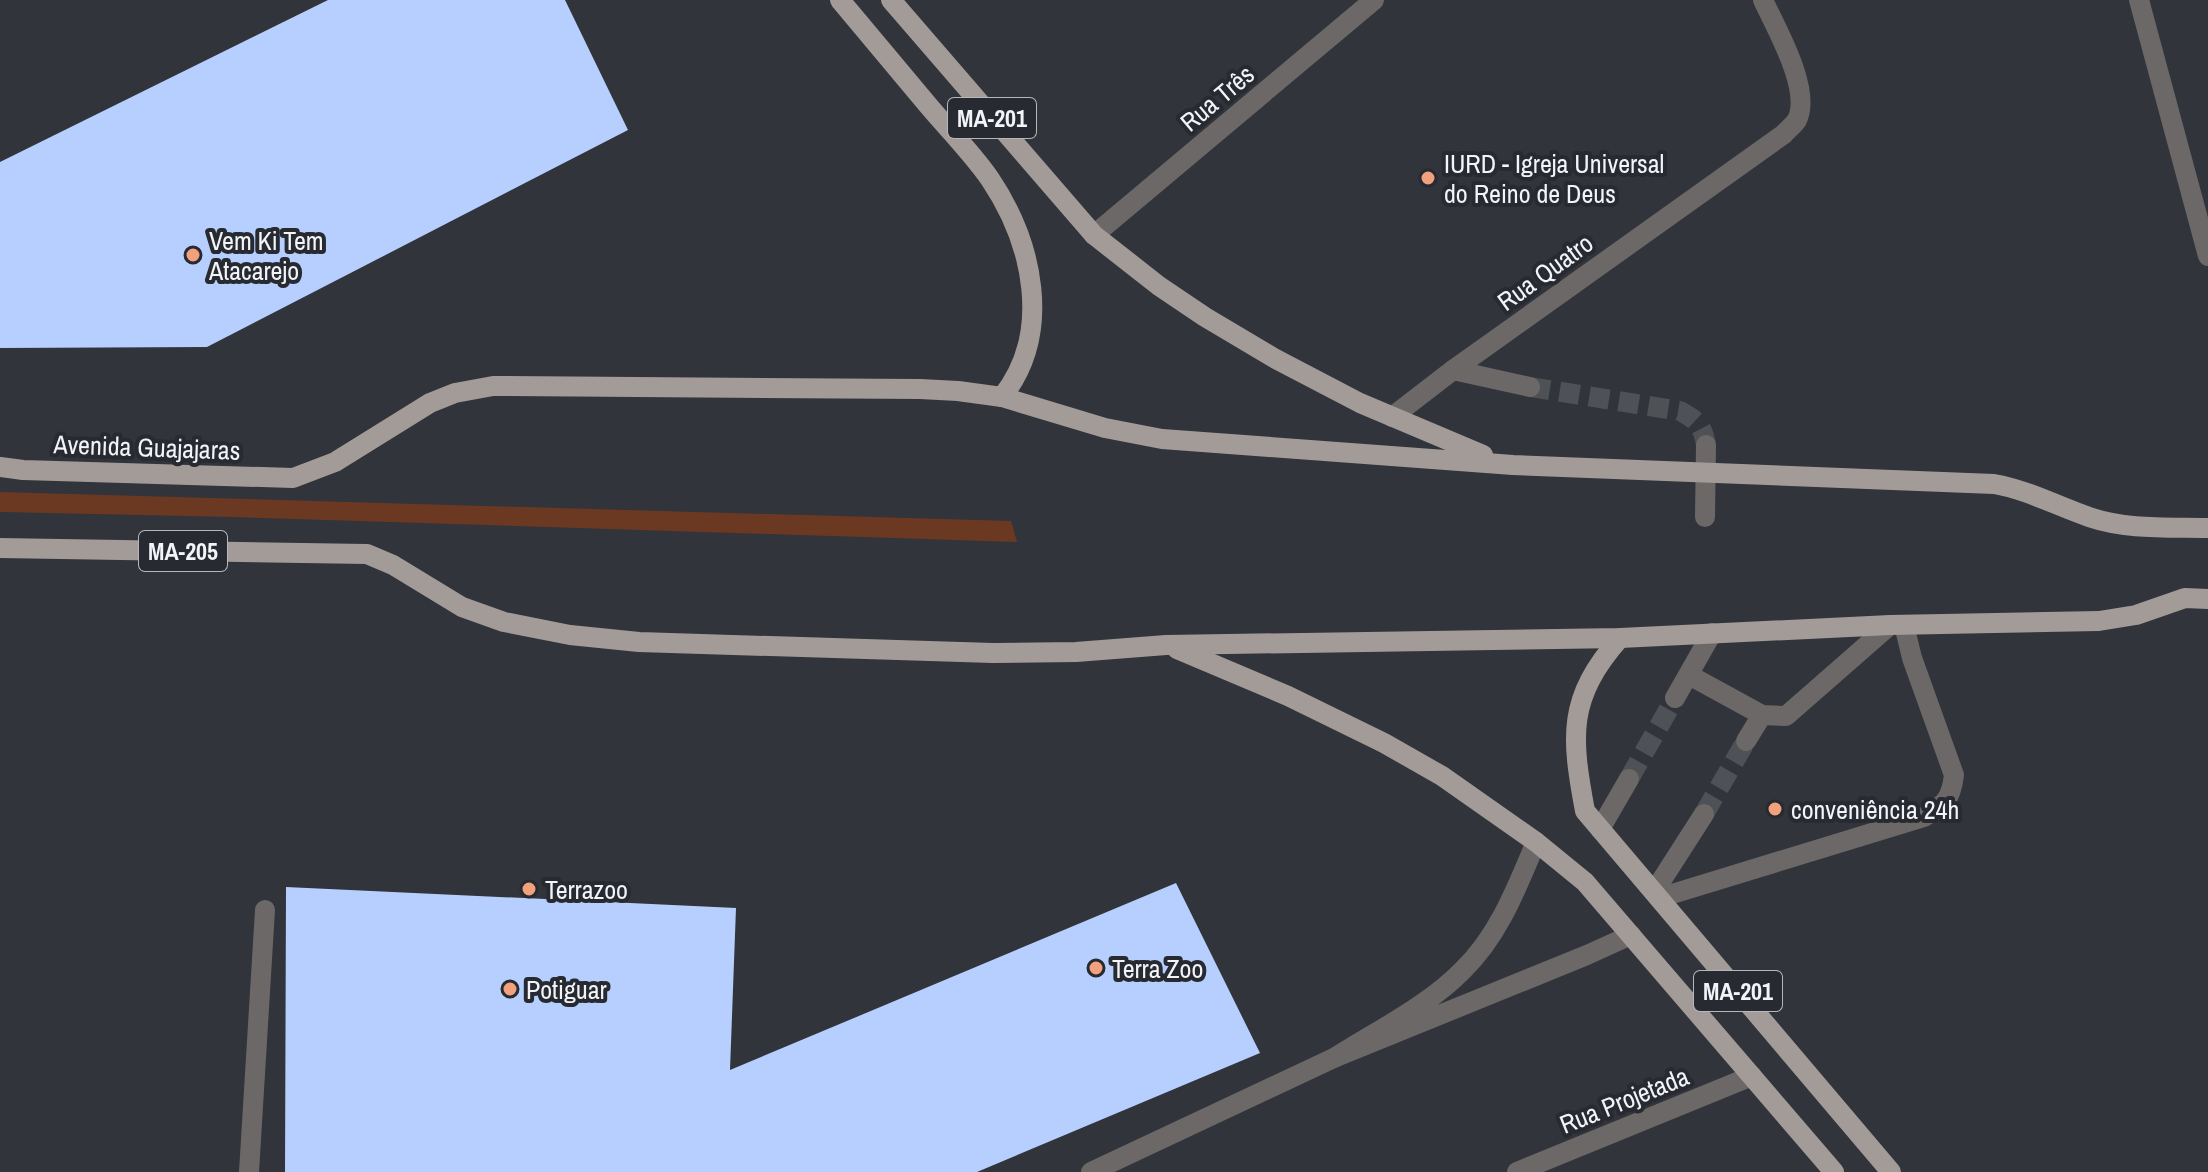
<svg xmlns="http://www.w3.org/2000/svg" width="2208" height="1172" viewBox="0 0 2208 1172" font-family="'Archivo Narrow',sans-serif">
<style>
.green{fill:#6b3922}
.building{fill:#b7cffe}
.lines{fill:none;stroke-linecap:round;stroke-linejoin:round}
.minor-tunnel{stroke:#4e5156;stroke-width:20;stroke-dasharray:20 10;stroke-linecap:butt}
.minor{stroke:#6c6867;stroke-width:20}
.major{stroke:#a39b98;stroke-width:20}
.poi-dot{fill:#f1a17d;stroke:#272a30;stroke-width:3}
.labels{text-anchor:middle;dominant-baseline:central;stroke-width:8;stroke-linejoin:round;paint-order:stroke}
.shield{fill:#272a30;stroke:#b5b7bc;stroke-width:2}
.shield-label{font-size:24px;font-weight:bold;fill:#f2f4f8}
.street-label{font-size:26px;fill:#f2f4f8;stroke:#272a30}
.poi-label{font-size:26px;fill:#f2f4f8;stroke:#272a30;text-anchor:start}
</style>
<rect width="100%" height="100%" fill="#31343a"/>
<polygon class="green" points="0,492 1011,521 1017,542 234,517 0,512"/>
<g class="building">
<polygon points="328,0 565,0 628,130 207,347 0,348 0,162"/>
<polygon points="1176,883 1260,1053 977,1172 285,1172 286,887 736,908 730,1070"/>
</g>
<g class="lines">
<g class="minor-tunnel">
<path d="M1530,387L1680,411C1697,420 1703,426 1706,445"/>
<polyline points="1629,779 1675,698"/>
<polyline points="1704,814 1746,741"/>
</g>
<g class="minor">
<polyline points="2139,0 2208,256"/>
<polyline points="1094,235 1374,0"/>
<polyline points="1453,370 1530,387"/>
<path d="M1392,417L1453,370L1784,134C1787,130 1794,125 1797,120C1812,90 1776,28 1763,0"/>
<polyline points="1705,517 1706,445"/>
<polyline points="1689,675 1762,715 1786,716 1890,625"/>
<polyline points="1675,698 1712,633"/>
<polyline points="1746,741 1762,715"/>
<polyline points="1600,829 1629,779"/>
<path d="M1536,842C1517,887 1499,935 1463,970C1428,1006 1378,1030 1336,1057L1587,955L1631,935"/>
<polyline points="1654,892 1704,814"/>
<path d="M1659,898L1924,817C1945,804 1951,800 1954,775L1912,658L1904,625"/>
<polyline points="249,1172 265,910"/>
<polyline points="1091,1172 1336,1057"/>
<polyline points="1517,1172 1752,1076"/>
</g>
<g class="major">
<path d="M840,0C869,35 898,69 927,104C948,129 972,153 990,179C1033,243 1053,333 1002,397"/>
<polyline points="891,0 1094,235 1159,286 1205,317 1274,358 1360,403 1483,455"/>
<path d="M0,467L23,470L293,478L335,462L430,403L455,393L493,386L920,389L958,391L1002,397L1105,428L1162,439L1513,465L1994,484C2028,490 2057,506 2089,517C2127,530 2168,527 2208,528"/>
<polyline points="0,548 367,554 393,565 462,607 504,622 570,635 639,642 993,653 1076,652 1166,645 1620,638 1890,625 2099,621 2136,615 2185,598 2208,599"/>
<path d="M1620,638C1567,698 1571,736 1585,811L1891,1172"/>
<polyline points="1177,649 1288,696 1384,743 1442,776 1536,842 1585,882 1834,1172"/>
</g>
</g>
<g class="poi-dot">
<circle cx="1428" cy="178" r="8"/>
<circle cx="193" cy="255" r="8"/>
<circle cx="1775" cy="809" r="8"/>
<circle cx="529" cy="889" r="8"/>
<circle cx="1096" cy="968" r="8"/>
<circle cx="510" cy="989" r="8"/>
</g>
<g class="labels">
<g class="shield">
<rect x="948" y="98" width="88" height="40" rx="6"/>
<rect x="139" y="531" width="88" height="40" rx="6"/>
<rect x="1694" y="971" width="88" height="40" rx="6"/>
</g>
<g class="shield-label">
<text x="992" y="118">MA-201</text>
<text x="183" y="551">MA-205</text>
<text x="1738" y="991">MA-201</text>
</g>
<g class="street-label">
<text transform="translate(1217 98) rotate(-40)">Rua Três</text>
<text transform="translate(1545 272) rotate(-36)">Rua Quatro</text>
<text transform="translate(147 447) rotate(2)">Avenida Guajajaras</text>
<text transform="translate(1624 1100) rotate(-22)">Rua Projetada</text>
</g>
<g class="poi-label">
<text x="1444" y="163">IURD - Igreja Universal<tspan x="1444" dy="30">do Reino de Deus</tspan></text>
<text x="209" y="240">Vem Ki Tem<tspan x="209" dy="30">Atacarejo</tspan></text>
<text x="1791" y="809">conveniência 24h</text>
<text x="545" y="889">Terrazoo</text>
<text x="1112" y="968">Terra Zoo</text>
<text x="526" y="989">Potiguar</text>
</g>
</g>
</svg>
